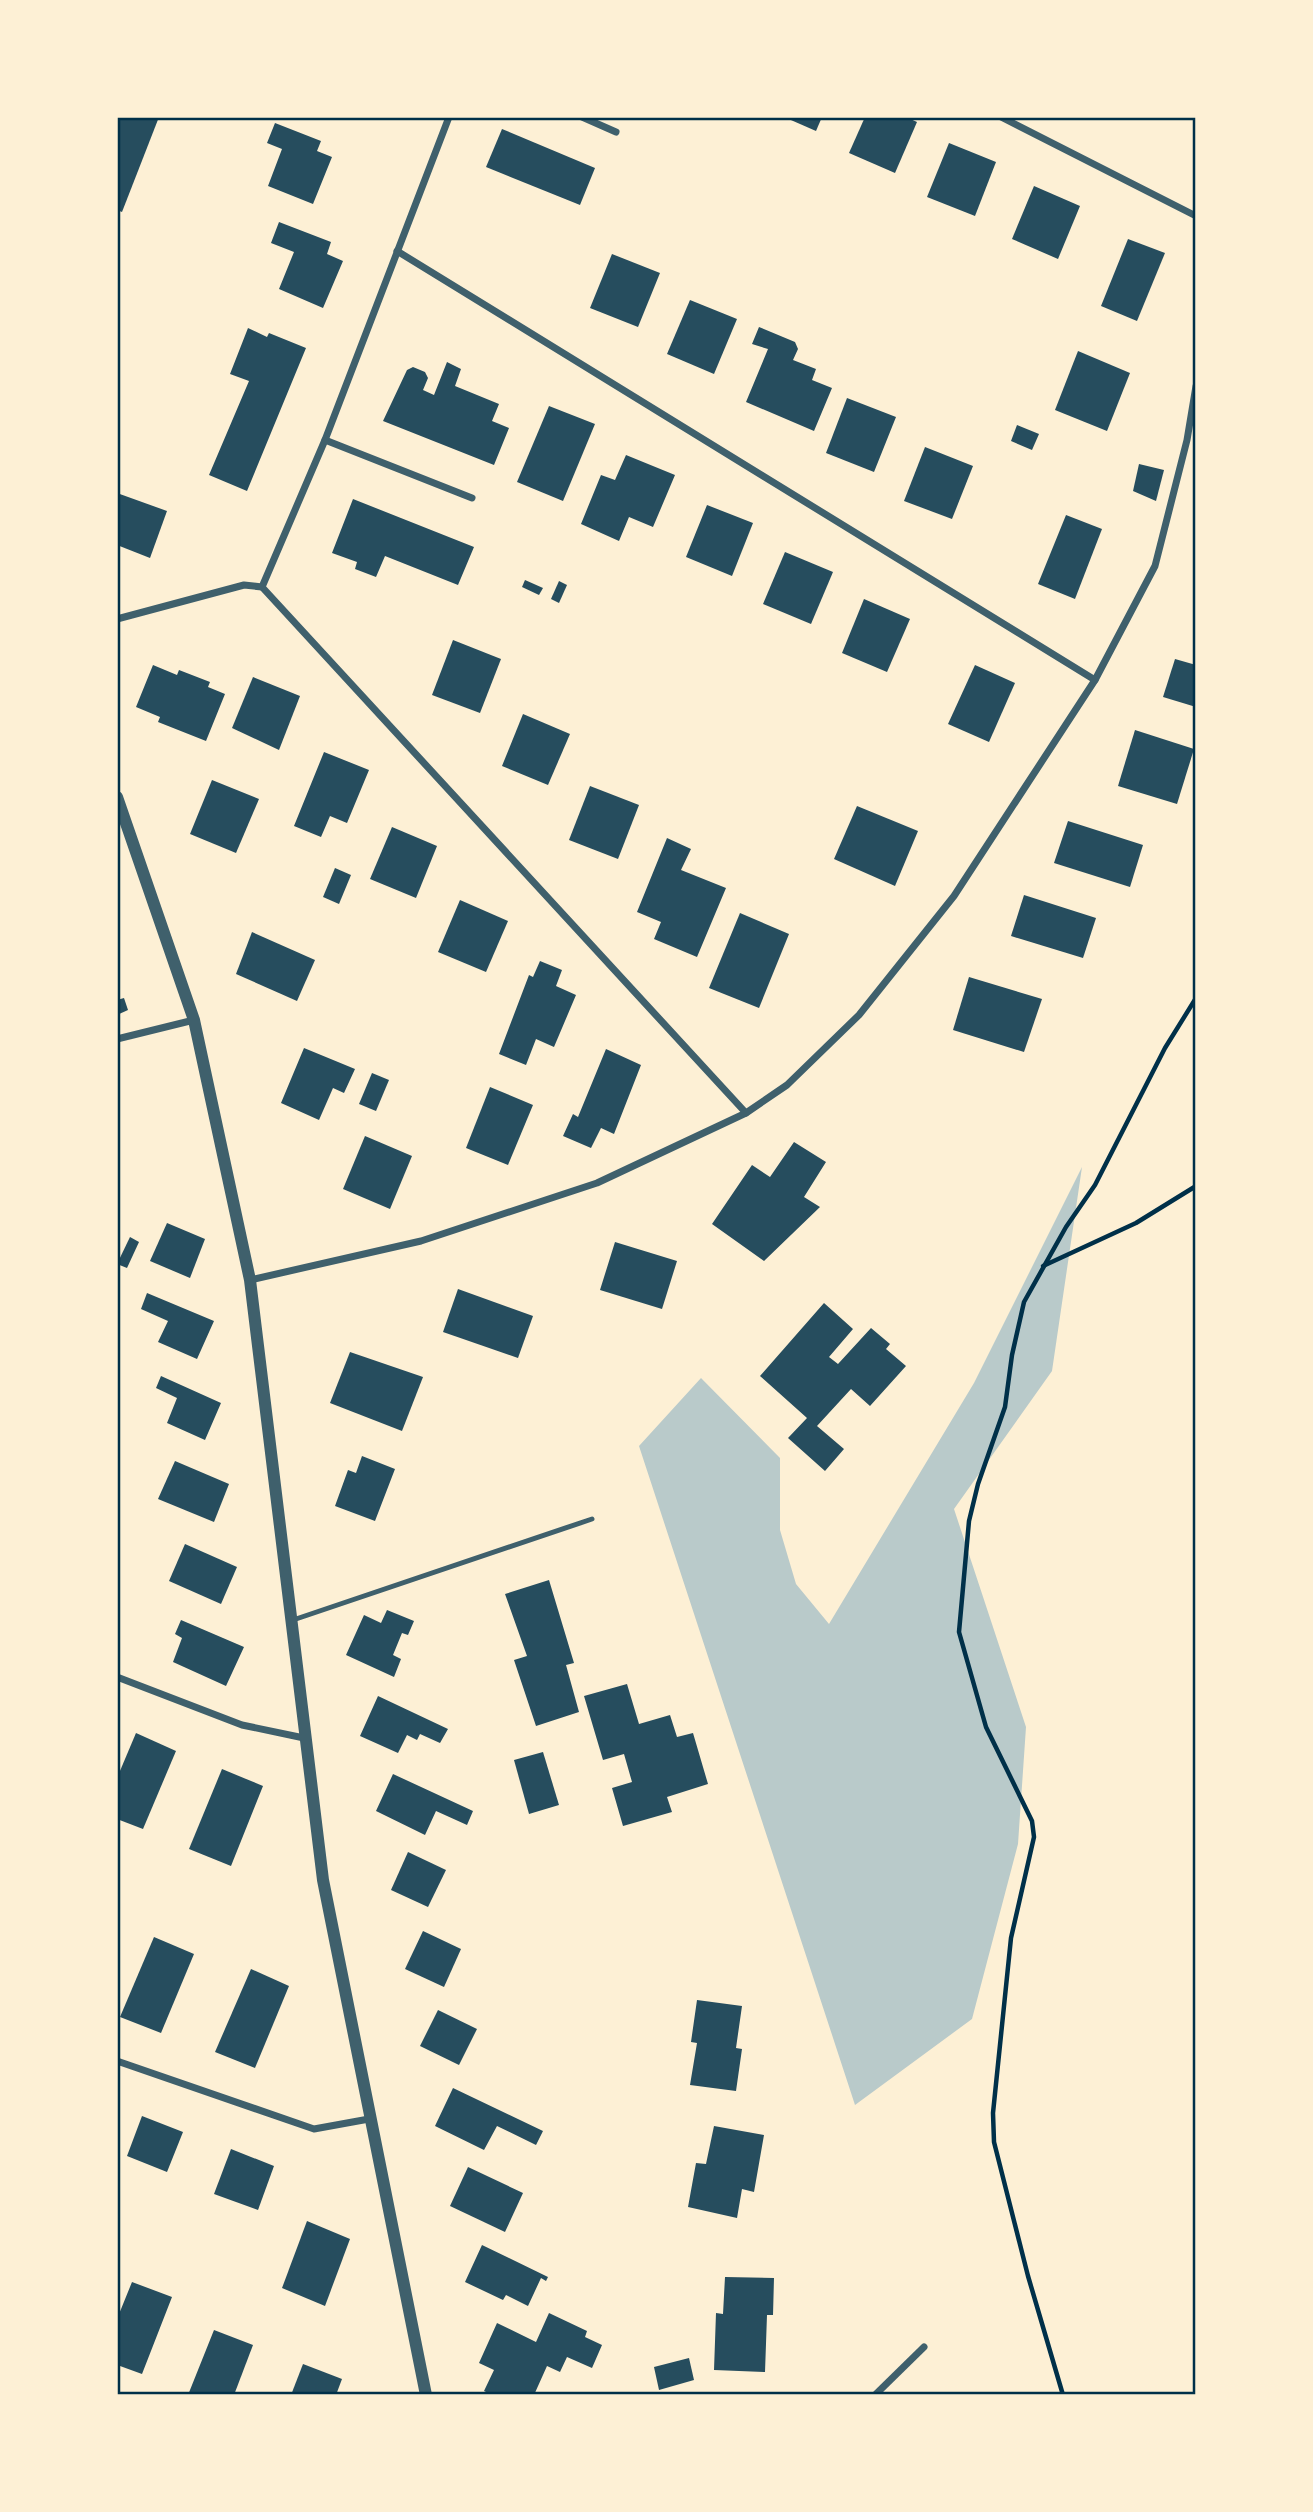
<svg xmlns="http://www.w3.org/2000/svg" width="1313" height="2512" viewBox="0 0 1313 2512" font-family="Poppins,sans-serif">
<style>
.green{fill:#b9caca}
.building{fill:#264d5e}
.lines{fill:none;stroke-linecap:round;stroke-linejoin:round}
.path{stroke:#003049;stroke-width:4.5}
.service{stroke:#3f606c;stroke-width:5}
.minor{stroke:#3f606c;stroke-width:7}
.tertiary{stroke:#3f606c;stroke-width:12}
.neatline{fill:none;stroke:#003049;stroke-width:2.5}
</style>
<rect width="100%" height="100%" fill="#fdf0d5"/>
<polygon class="green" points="1082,1167 1052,1371 954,1509 1026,1727 1018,1844 972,2019 855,2105 639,1446 701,1378 780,1458 780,1530 796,1584 829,1624 974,1383"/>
<g class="building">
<polygon points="117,117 159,117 122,212 117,210"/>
<polygon points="784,117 822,117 816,131"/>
<polygon points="865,117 906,117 917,122 895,173 849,153"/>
<polygon points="275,123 321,141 317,151 332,157 313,204 268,186 282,149 267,143"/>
<polygon points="502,129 595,168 580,205 486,167"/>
<polygon points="949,143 996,162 975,216 927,197"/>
<polygon points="1034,186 1080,206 1058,259 1012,239"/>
<polygon points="279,222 331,242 327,254 343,261 323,308 279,289 294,252 271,243"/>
<polygon points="1128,239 1165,253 1137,321 1101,306"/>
<polygon points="612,254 660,273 638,327 590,308"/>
<polygon points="690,300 737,319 714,374 667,354"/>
<polygon points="759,327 795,342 798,349 793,360 816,369 812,380 832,388 814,431 746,402 768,349 752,344"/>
<polygon points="248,328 267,337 269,333 306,348 247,491 209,475 249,381 230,374"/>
<polygon points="1078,351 1130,373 1107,431 1055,410"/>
<polygon points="447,362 461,369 455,386 499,404 492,421 509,428 494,465 383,421 407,370 413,367 425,372 428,378 423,390 434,395"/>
<polygon points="847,398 896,417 874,472 826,453"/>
<polygon points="549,406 595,424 563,501 517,482"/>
<polygon points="1017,425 1039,434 1032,450 1011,441"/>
<polygon points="925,447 973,466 952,519 904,501"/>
<polygon points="626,455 675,475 653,527 629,517 619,541 581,524 601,475 615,480"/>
<polygon points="1139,464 1164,470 1156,501 1133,491"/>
<polygon points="117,493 167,511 150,558 117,545"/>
<polygon points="353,499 474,547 458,585 385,556 376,577 355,569 357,562 332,553"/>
<polygon points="707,505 753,523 732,576 686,557"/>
<polygon points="1066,515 1102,529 1075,599 1038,584"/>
<polygon points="785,552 833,572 811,624 763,604"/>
<polygon points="525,580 543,588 539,595 522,587"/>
<polygon points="559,581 567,585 559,603 551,599"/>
<polygon points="864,599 910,619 887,672 842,653"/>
<polygon points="453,640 501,659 480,713 432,695"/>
<polygon points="1175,659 1196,665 1196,707 1163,697"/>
<polygon points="153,665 177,675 179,670 210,682 208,687 225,694 206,741 158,722 160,717 136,707"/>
<polygon points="975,665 1015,683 989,742 948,724"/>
<polygon points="253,677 300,696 279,750 232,728"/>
<polygon points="523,714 570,734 548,785 502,766"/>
<polygon points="1135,730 1194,749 1177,804 1118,786"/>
<polygon points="324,752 369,770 347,823 330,816 321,837 294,826"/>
<polygon points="212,780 259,799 236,853 190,834"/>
<polygon points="590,786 639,805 618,859 569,840"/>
<polygon points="857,806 918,831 895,886 834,859"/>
<polygon points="1068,821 1143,845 1130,887 1054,863"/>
<polygon points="392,827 437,846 416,898 370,879"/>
<polygon points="667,838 691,849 681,870 726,888 697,957 654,939 661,922 637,912"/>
<polygon points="335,868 351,875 339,904 323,897"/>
<polygon points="1024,895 1096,918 1083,958 1011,936"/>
<polygon points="460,900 508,921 486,972 438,952"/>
<polygon points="740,913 789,934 759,1008 709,988"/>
<polygon points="252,932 315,960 297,1001 236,974"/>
<polygon points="540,961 562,970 556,986 576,995 554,1047 536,1039 526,1065 499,1054 529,975 533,977"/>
<polygon points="969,977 1042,999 1024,1052 953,1030"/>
<polygon points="124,998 128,1010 117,1015 117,1000"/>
<polygon points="304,1048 355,1069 344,1093 333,1088 319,1120 281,1103"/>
<polygon points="606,1049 641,1065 614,1134 601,1128 591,1148 563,1136 573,1114 578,1117"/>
<polygon points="372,1073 389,1080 376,1111 359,1104"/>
<polygon points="490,1087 533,1105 508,1165 466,1148"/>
<polygon points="365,1136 412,1156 390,1209 343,1189"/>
<polygon points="794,1142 826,1162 804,1197 820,1207 764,1261 712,1224 752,1165 770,1177"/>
<polygon points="167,1223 205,1239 190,1278 150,1261"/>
<polygon points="130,1237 139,1242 127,1268 117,1264"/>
<polygon points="615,1242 677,1261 662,1309 600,1290"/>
<polygon points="458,1289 533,1316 518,1358 443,1332"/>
<polygon points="147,1293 214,1321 197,1359 158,1342 168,1321 141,1309"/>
<polygon points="824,1303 853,1329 829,1357 838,1364 871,1328 890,1344 886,1349 906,1366 870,1406 851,1389 817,1426 844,1449 825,1471 788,1438 807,1418 760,1376"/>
<polygon points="350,1352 423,1377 402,1431 330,1403"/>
<polygon points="161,1376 221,1403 205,1440 167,1423 177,1398 156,1388"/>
<polygon points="362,1456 395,1469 375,1521 335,1506 348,1470 356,1473"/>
<polygon points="175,1461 229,1484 214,1522 158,1499"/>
<polygon points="185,1544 237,1567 221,1604 169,1581"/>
<polygon points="549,1580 574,1663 566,1665 579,1712 536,1726 514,1660 527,1656 505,1594"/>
<polygon points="387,1610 414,1621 408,1635 402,1633 393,1655 401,1659 394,1677 346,1655 364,1615 381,1623"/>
<polygon points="181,1620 244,1647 226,1686 173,1662 182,1638 175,1634"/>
<polygon points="627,1684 639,1724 670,1715 677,1737 693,1733 708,1784 667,1797 672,1812 623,1826 612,1788 632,1782 624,1754 603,1760 584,1696"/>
<polygon points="378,1696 448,1729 440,1743 420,1734 417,1740 407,1735 398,1753 360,1736"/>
<polygon points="136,1733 176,1751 143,1829 117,1819 117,1778"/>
<polygon points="543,1752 559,1805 529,1814 514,1760"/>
<polygon points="222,1769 263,1786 231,1866 189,1849"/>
<polygon points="393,1774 473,1811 467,1825 436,1811 425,1835 376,1811"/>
<polygon points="408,1852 446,1870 428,1907 391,1890"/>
<polygon points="423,1931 461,1949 444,1987 405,1969"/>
<polygon points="154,1937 194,1954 161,2033 120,2017"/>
<polygon points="251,1969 289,1986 255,2068 215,2052"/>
<polygon points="697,2000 742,2006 736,2048 742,2049 736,2091 690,2085 697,2043 691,2042"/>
<polygon points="438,2010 477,2029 459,2065 420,2046"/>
<polygon points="453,2088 543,2131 536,2145 497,2126 484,2150 435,2126"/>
<polygon points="142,2116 183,2132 167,2172 127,2156"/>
<polygon points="714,2126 764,2135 754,2192 742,2189 737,2218 688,2207 696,2163 706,2164"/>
<polygon points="231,2149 274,2166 258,2210 214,2194"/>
<polygon points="468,2167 523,2193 505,2232 450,2206"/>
<polygon points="307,2221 350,2239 325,2306 282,2288"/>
<polygon points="482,2245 548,2277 546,2281 541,2278 528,2306 506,2295 503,2300 465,2282"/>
<polygon points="725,2277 774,2278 773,2315 767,2315 765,2372 714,2370 716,2313 723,2314"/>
<polygon points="132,2282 172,2297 142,2374 120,2366 117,2373 117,2319"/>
<polygon points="549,2313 587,2331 585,2337 602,2345 592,2368 567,2357 560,2372 547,2366 534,2395 492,2395 484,2391 494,2370 479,2363 497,2323 536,2342"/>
<polygon points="214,2330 253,2345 234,2395 188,2395"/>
<polygon points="689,2358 694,2380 659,2390 654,2367"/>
<polygon points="303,2364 342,2379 336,2395 291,2395"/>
</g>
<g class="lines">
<g class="path">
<polyline points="1043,1266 1136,1223 1196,1186"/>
<polyline points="1063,2395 1028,2276 994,2142 993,2113 1011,1938 1034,1837 1032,1821 986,1727 959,1632 969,1521 978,1484 1005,1407 1012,1355 1024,1302 1066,1227 1095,1185 1165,1048 1196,998"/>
</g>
<polyline class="service" points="293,1620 592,1519"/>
<g class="minor">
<polyline points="582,117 616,132"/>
<polyline points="1001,117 1196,216"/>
<polyline points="397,251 1095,680"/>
<polyline points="325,440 472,498"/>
<polyline points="262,587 746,1113"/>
<polyline points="117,619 244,585 262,587 325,440 449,117"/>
<polyline points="117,1039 194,1020"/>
<polyline points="250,1280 421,1241 597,1183 746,1113 787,1085 859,1015 954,896 1095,680 1155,566 1187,440 1196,386"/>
<polyline points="117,1677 242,1725 304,1738"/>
<polyline points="117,2061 314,2129 369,2119"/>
<polyline points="875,2395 924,2347"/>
</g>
<polyline class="tertiary" points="117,797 194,1020 250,1280 323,1880 426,2395"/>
</g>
<rect width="1313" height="2512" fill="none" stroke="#fdf0d5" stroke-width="238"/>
<rect x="119" y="119" width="1075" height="2274" class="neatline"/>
</svg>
